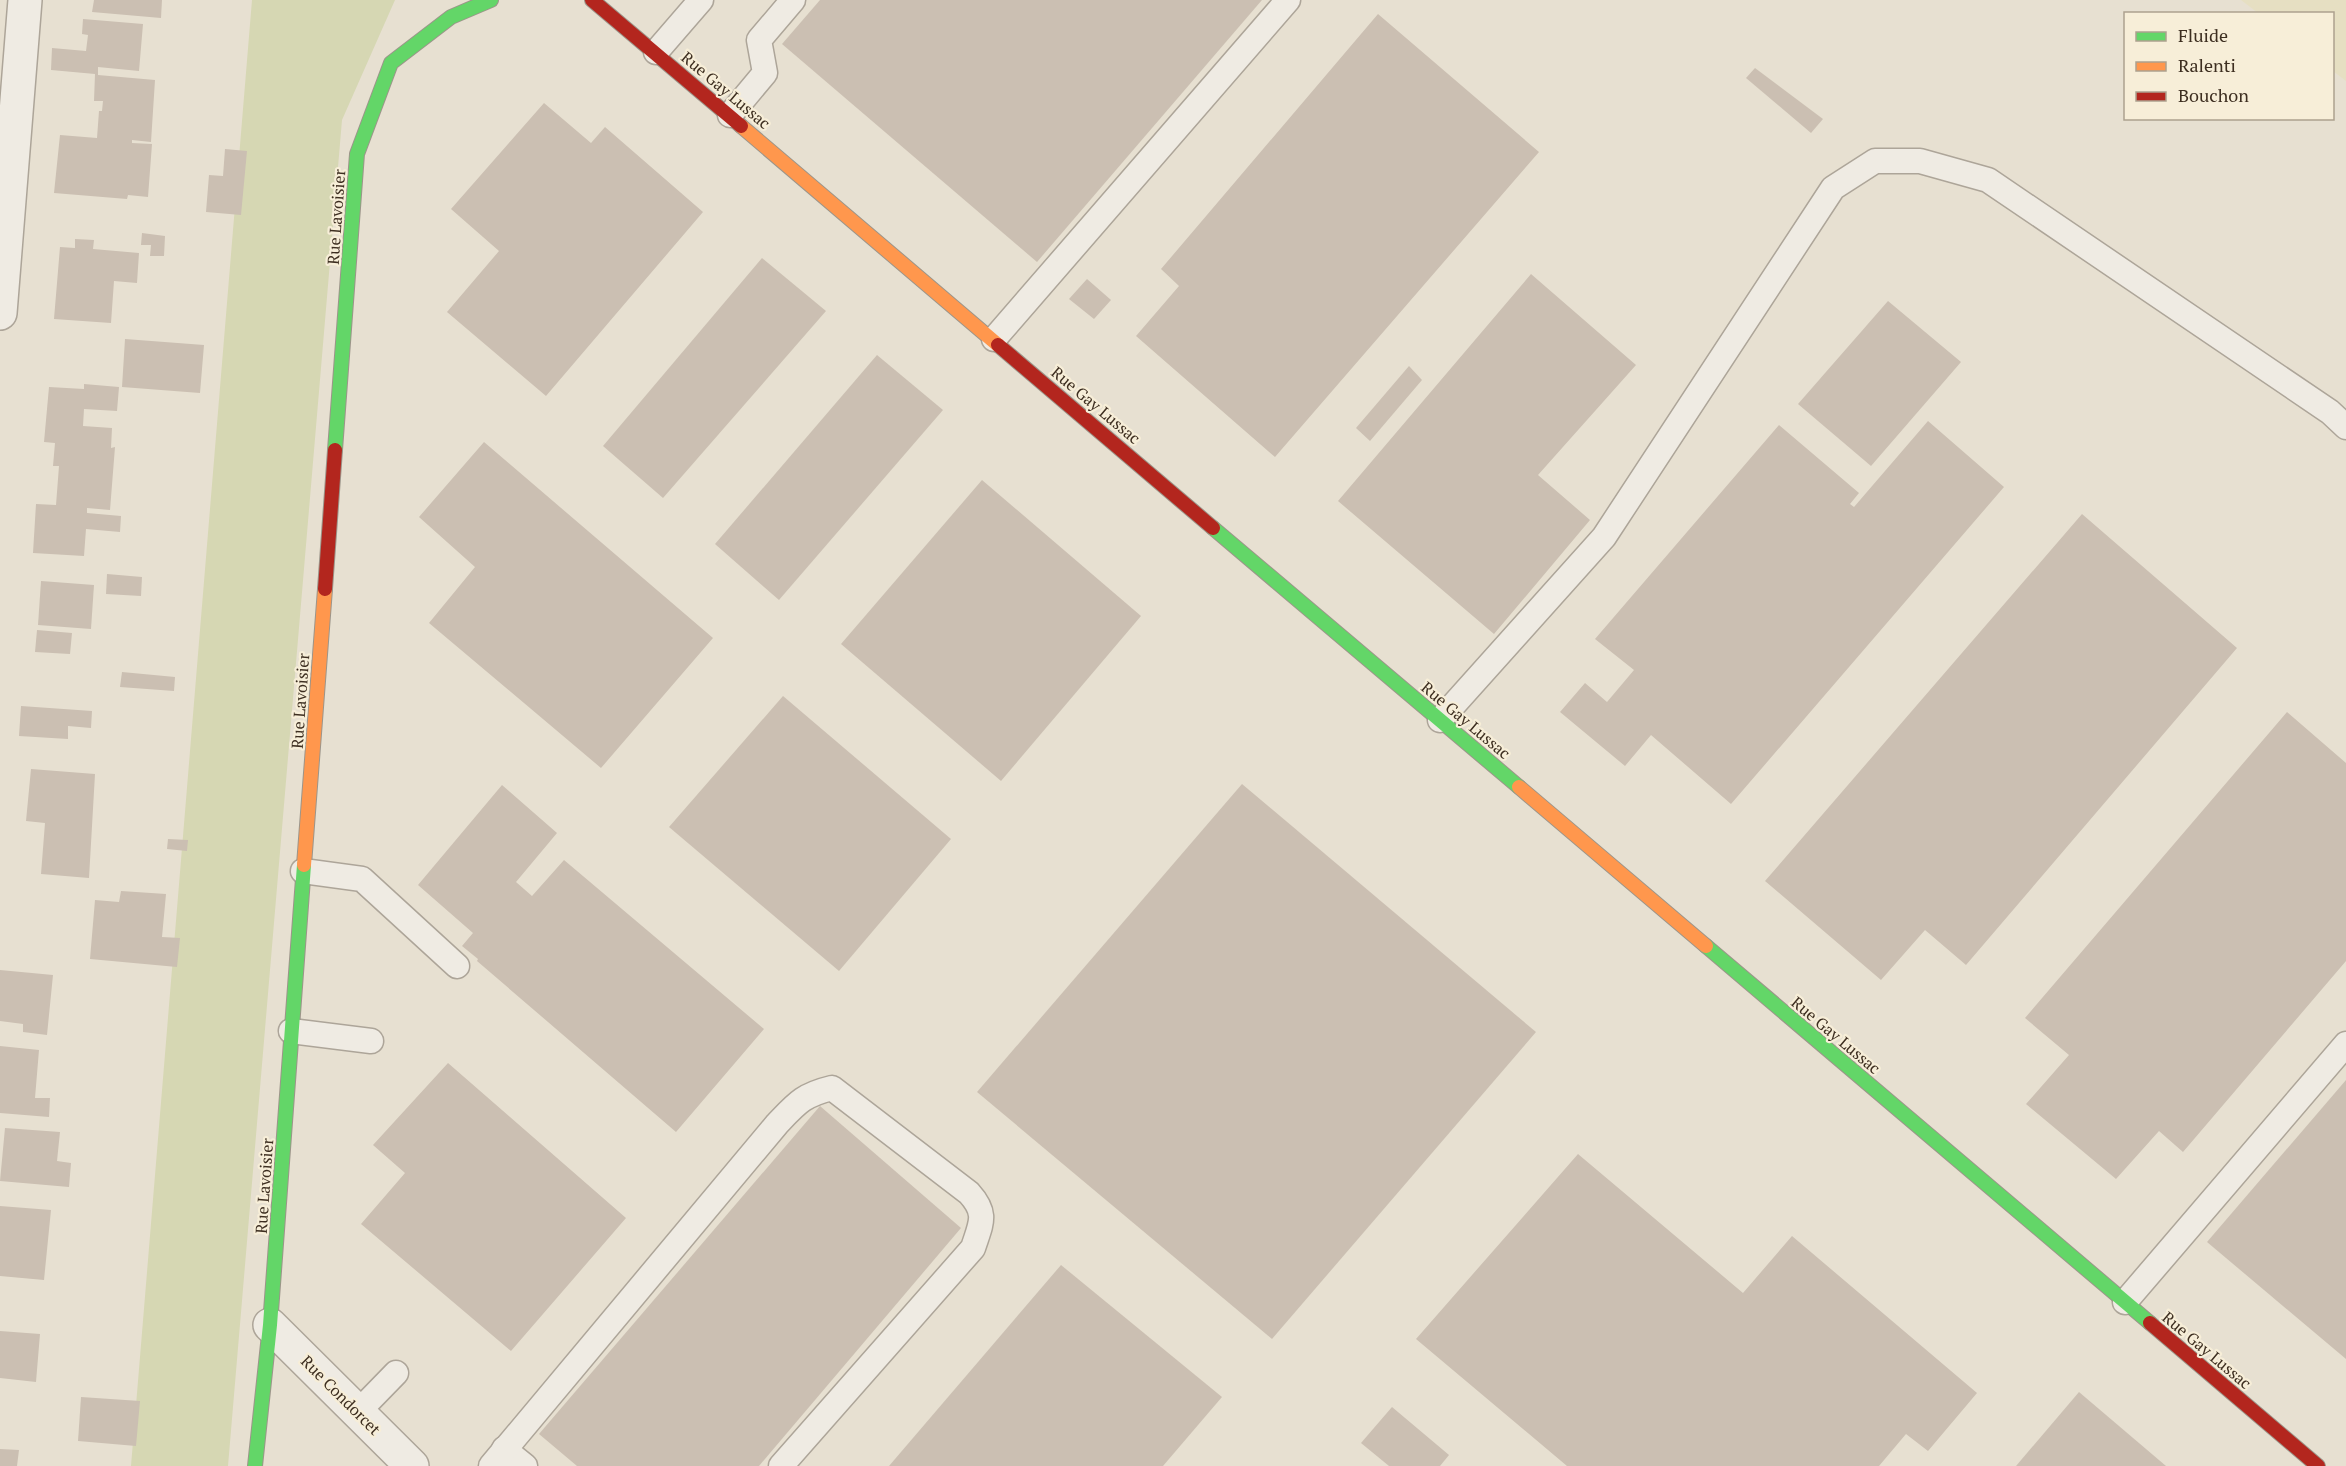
<svg xmlns="http://www.w3.org/2000/svg" width="2346" height="1466" viewBox="0 0 2346 1466" font-family="'PT Serif',serif">
<style>
.farmland{fill:#e6dfc2}
.green{fill:#d6d7b3}
.building{fill:#cbbfb2}
.lines{fill:none;stroke-linecap:round;stroke-linejoin:round}
.lane-casing{stroke:#ada599;stroke-width:27}
.street-casing{stroke:#ada599;stroke-width:36}
.fast-casing{stroke:#9c958a;stroke-width:16}
.slow-casing{stroke:#9c958a;stroke-width:16}
.jam-casing{stroke:#9c958a;stroke-width:16}
.lane{stroke:#efebe3;stroke-width:24}
.street{stroke:#efebe3;stroke-width:33}
.fast{stroke:#63d668;stroke-width:14}
.slow{stroke:#ff974d;stroke-width:14}
.jam{stroke:#b3261e;stroke-width:14}
.labels{text-anchor:middle;dominant-baseline:central;stroke-width:4.5;stroke-linejoin:round;paint-order:stroke}
.street-label{font-size:16px;fill:#3d2e20;stroke:#f7eed8}
</style>
<rect width="100%" height="100%" fill="#e7e0d1"/>
<polygon class="farmland" points="2241,0 2346,0 2346,81 2333,71 2332,14 2258,13"/>
<polygon class="green" points="252,0 395,0 342,120 228,1466 131,1466"/>
<g class="building">
<polygon points="94,0 162,0 161,18 92,12"/>
<polygon points="820,0 1262,0 1037,262 782,44"/>
<polygon points="1378,14 1539,152 1275,457 1136,336 1179,286 1161,269"/>
<polygon points="83,19 143,24 139,71 98,67 98,75 155,80 151,142 132,140 132,143 152,144 148,197 128,195 127,199 54,193 60,135 97,138 99,111 102,111 103,101 94,101 95,74 51,70 52,48 86,51 88,35 82,34"/>
<polygon points="1755,68 1823,119 1811,133 1746,78"/>
<polygon points="544,103 591,143 605,127 703,212 546,396 447,312 499,251 451,209"/>
<polygon points="225,149 247,151 241,215 206,212 209,175 223,176"/>
<polygon points="142,233 165,236 164,256 150,256 151,245 141,245"/>
<polygon points="75,239 94,240 93,249 139,253 137,283 114,281 111,323 54,319 60,247 75,248"/>
<polygon points="762,258 826,311 663,498 603,446"/>
<polygon points="1531,274 1636,365 1538,475 1590,520 1494,634 1338,501"/>
<polygon points="1087,279 1111,300 1094,319 1069,299"/>
<polygon points="1888,301 1961,362 1871,466 1798,404"/>
<polygon points="125,339 204,345 200,393 122,387"/>
<polygon points="877,355 943,410 779,600 715,544"/>
<polygon points="1409,366 1422,380 1370,441 1356,428"/>
<polygon points="84,384 119,387 117,411 84,409 83,426 112,428 111,448 115,447 110,510 87,508 87,513 121,516 120,532 86,529 84,556 33,553 36,504 56,505 59,466 53,466 55,443 44,442 49,387 84,389"/>
<polygon points="1928,421 2004,487 1731,804 1651,735 1625,766 1560,712 1585,683 1607,702 1634,670 1595,639 1779,425 1859,493 1850,504 1854,507"/>
<polygon points="484,442 713,638 601,768 429,623 475,567 419,517"/>
<polygon points="982,480 1141,616 1001,781 841,644"/>
<polygon points="2082,514 2237,648 1966,965 1925,930 1881,980 1765,881"/>
<polygon points="107,574 142,577 141,596 106,594"/>
<polygon points="41,581 94,585 91,629 38,625"/>
<polygon points="37,630 72,633 70,654 35,652"/>
<polygon points="122,672 175,677 174,691 120,687"/>
<polygon points="783,696 951,839 839,971 669,827"/>
<polygon points="21,706 92,711 91,728 68,726 68,739 19,736"/>
<polygon points="2287,712 2346,763 2346,961 2183,1152 2159,1131 2116,1179 2026,1104 2069,1055 2025,1018"/>
<polygon points="31,769 95,774 89,878 41,874 45,823 26,821"/>
<polygon points="1242,784 1536,1032 1272,1339 977,1092"/>
<polygon points="502,785 557,833 516,882 532,896 564,860 764,1029 676,1132 477,961 478,959 462,946 473,933 418,885"/>
<polygon points="168,839 188,840 187,851 167,849"/>
<polygon points="121,891 166,894 162,937 180,938 177,967 90,959 95,900 119,902"/>
<polygon points="0,970 53,975 47,1035 23,1032 23,1024 0,1021"/>
<polygon points="0,1046 39,1050 35,1098 50,1098 49,1117 0,1113"/>
<polygon points="448,1063 626,1218 511,1351 361,1224 405,1173 373,1145"/>
<polygon points="2346,1080 2346,1359 2207,1242"/>
<polygon points="820,1106 961,1228 759,1466 577,1466 539,1434"/>
<polygon points="5,1128 60,1132 57,1161 71,1163 69,1187 0,1181"/>
<polygon points="1578,1154 1743,1293 1792,1236 1977,1393 1928,1451 1906,1434 1879,1466 1567,1466 1416,1339"/>
<polygon points="0,1206 51,1210 44,1280 0,1276"/>
<polygon points="1061,1265 1222,1397 1163,1466 889,1466"/>
<polygon points="0,1331 40,1334 36,1382 0,1378"/>
<polygon points="2079,1392 2166,1466 2016,1466"/>
<polygon points="81,1397 140,1401 136,1446 78,1441"/>
<polygon points="1392,1407 1449,1455 1440,1466 1389,1466 1361,1443"/>
<polygon points="0,1449 19,1450 17,1466 0,1466"/>
</g>
<g class="lines">
<defs>
<g id="lane">
<polyline points="656,52 701,0"/>
<polyline points="730,115 765,73 759,40 793,0"/>
<polyline points="994,339 1288,0"/>
<polyline points="1440,720 1604,537 1833,188 1875,161 1920,161 1988,180 2330,412 2346,427"/>
<polyline points="303,871 362,879 457,966"/>
<polyline points="291,1031 371,1041"/>
<polyline points="2125,1302 2346,1044"/>
<polyline points="358,1412 396,1373"/>
<polyline points="504,1449 525,1466"/>
<path d="M491,1466L777,1124C797,1103 803,1095 832,1088L969,1193C988,1214 981,1223 973,1248L781,1466"/>
</g>
<g id="street">
<polyline points="0,313 25,0"/>
<polyline points="270,1325 412,1466"/>
</g>
<g id="fast">
<polyline points="335,450 357,154 391,63 451,17 491,0"/>
<polyline points="1213,528 1519,787"/>
<polyline points="1706,946 2150,1323"/>
<polyline points="255,1466 270,1325 304,865"/>
</g>
<g id="slow">
<polyline points="741,126 998,345"/>
<polyline points="1519,787 1706,946"/>
<polyline points="304,865 325,589"/>
</g>
<g id="jam">
<polyline points="592,0 741,126"/>
<polyline points="998,345 1213,528"/>
<polyline points="325,589 335,450"/>
<polyline points="2150,1323 2318,1466"/>
</g>
</defs>
<use href="#lane" class="lane-casing"/>
<use href="#street" class="street-casing"/>
<use href="#fast" class="fast-casing"/>
<use href="#slow" class="slow-casing"/>
<use href="#jam" class="jam-casing"/>
<use href="#lane" class="lane"/>
<use href="#street" class="street"/>
<use href="#fast" class="fast"/>
<use href="#slow" class="slow"/>
<use href="#jam" class="jam"/>
</g>
<g class="labels">
<g class="street-label">
<text transform="translate(726 90) rotate(40)">Rue Gay Lussac</text>
<text transform="translate(336 217) rotate(-86)">Rue Lavoisier</text>
<text transform="translate(1096 405) rotate(40)">Rue Gay Lussac</text>
<text transform="translate(300 701) rotate(-86)">Rue Lavoisier</text>
<text transform="translate(1466 720) rotate(40)">Rue Gay Lussac</text>
<text transform="translate(1836 1035) rotate(40)">Rue Gay Lussac</text>
<text transform="translate(264 1186) rotate(-86)">Rue Lavoisier</text>
<text transform="translate(2207 1350) rotate(40)">Rue Gay Lussac</text>
<text transform="translate(341 1395) rotate(45)">Rue Condorcet</text>
</g>
</g>
<rect x="2124" y="12" width="210" height="108" fill="#f7eed8" stroke="#ada18e" stroke-width="1.5"/>
<rect x="2136" y="32" width="30" height="9" fill="#63d668" stroke="#ada18e" stroke-width="1.5"/>
<text x="2178" y="42" font-size="18" fill="#3d2e20">Fluide</text>
<rect x="2136" y="62" width="30" height="9" fill="#ff974d" stroke="#ada18e" stroke-width="1.5"/>
<text x="2178" y="72" font-size="18" fill="#3d2e20">Ralenti</text>
<rect x="2136" y="92" width="30" height="9" fill="#b3261e" stroke="#ada18e" stroke-width="1.5"/>
<text x="2178" y="102" font-size="18" fill="#3d2e20">Bouchon</text>
</svg>
